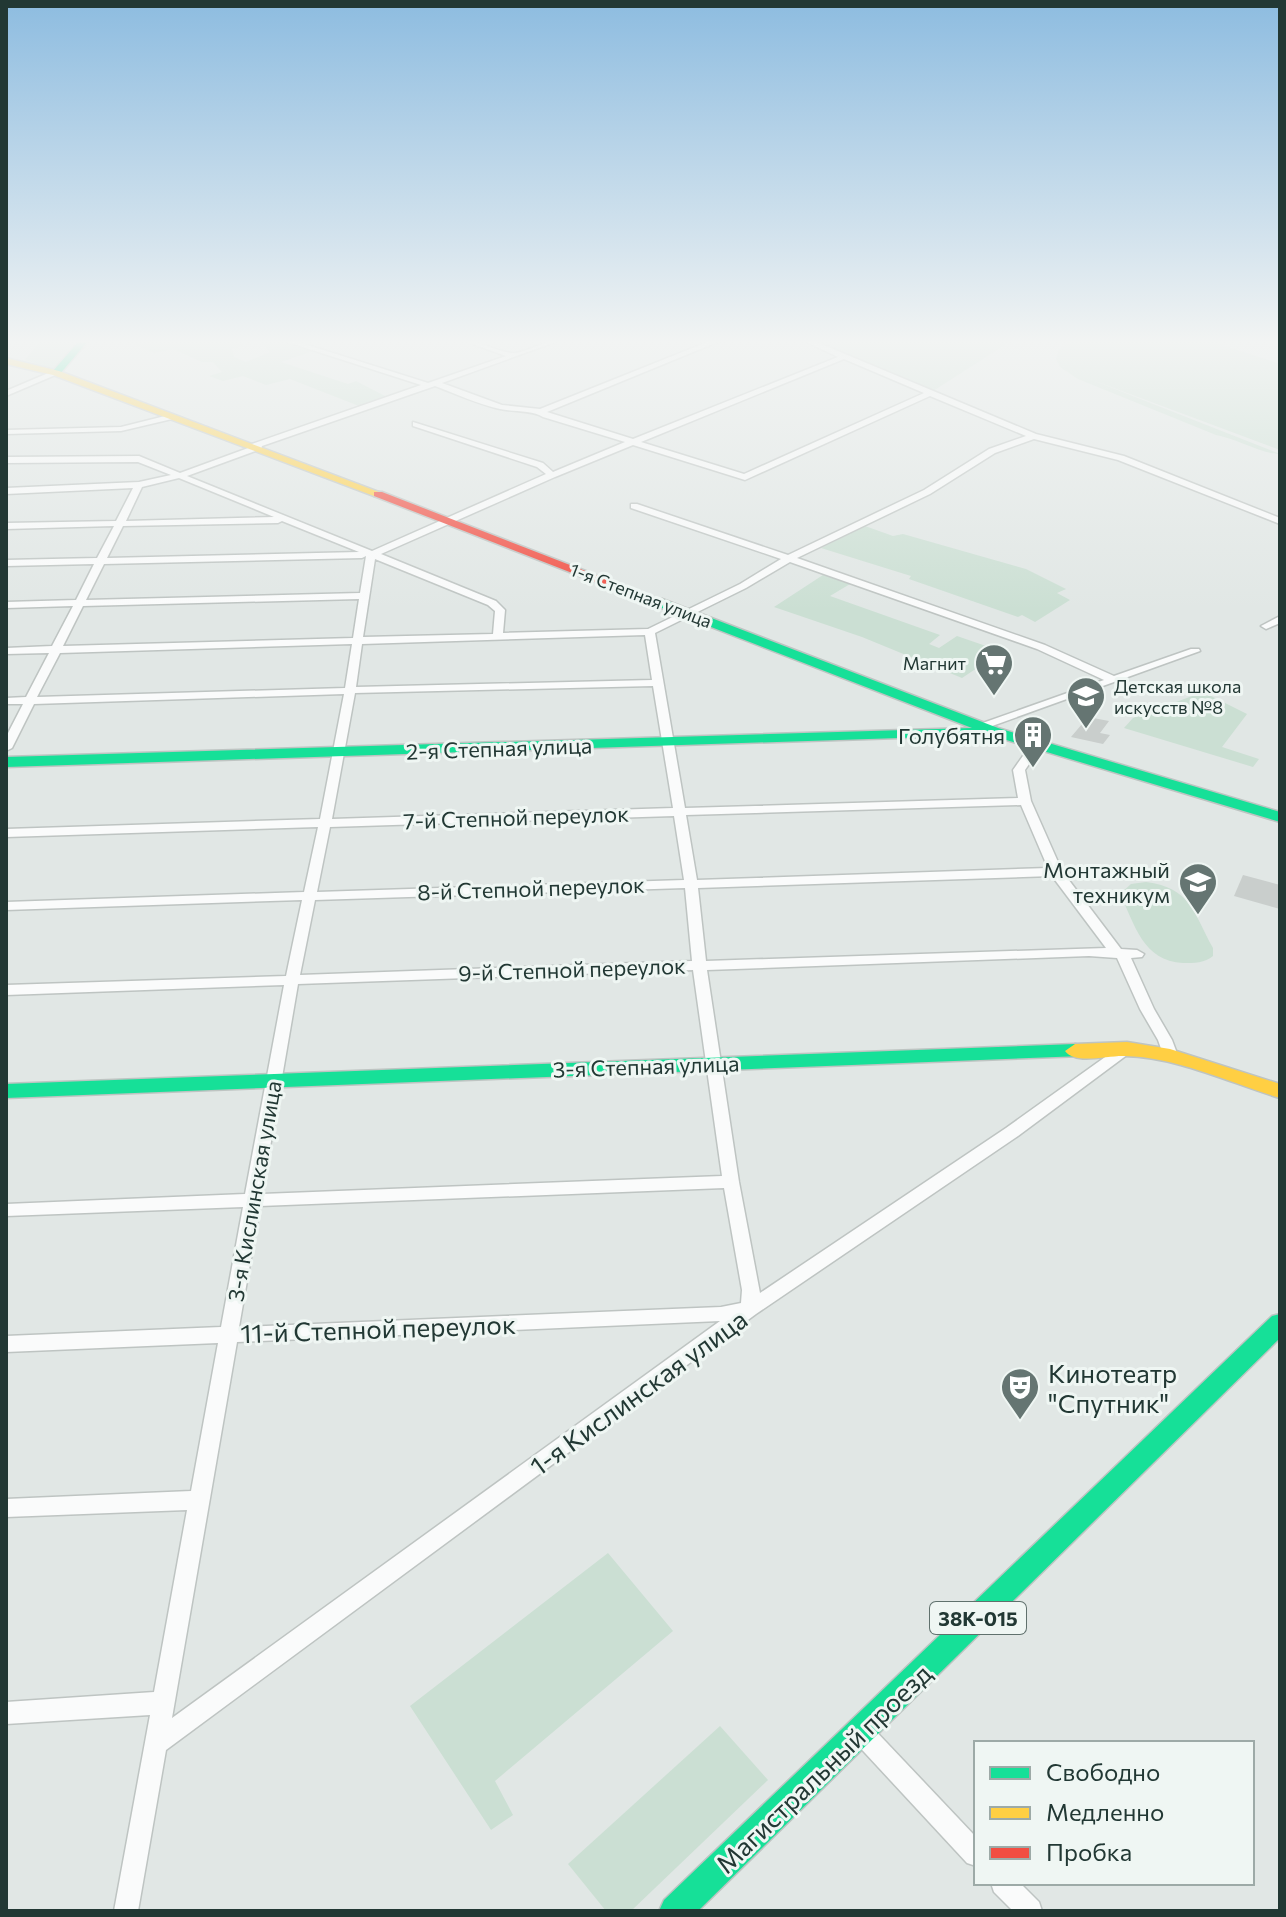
<svg xmlns="http://www.w3.org/2000/svg" width="1286" height="1917" viewBox="0 0 1286 1917" font-family="Commissioner,sans-serif">
<style>
.green{fill:#cbdfd3}
.building{fill:#c9cecc}
.lines{fill:none;stroke-linecap:round;stroke-linejoin:round}
.street-casing{stroke:#bec4c2;stroke-width:3}
.fast-casing{stroke:#bec4c2;stroke-width:3}
.slow-casing{stroke:#bec4c2;stroke-width:3}
.jam-casing{stroke:#bec4c2;stroke-width:3}
.street{fill:#fafbfb;fill-rule:evenodd}
.fast{fill:#16e098;fill-rule:evenodd}
.slow{fill:#ffcf43;fill-rule:evenodd}
.jam{fill:#f24e42;fill-rule:evenodd}
.labels{text-anchor:middle;dominant-baseline:central;stroke-width:6;stroke-linejoin:round;paint-order:stroke}
.far-street-label{font-size:18px;fill:#223834;stroke:#eff6f3}
.far-poi-label{font-size:18px;fill:#223834;stroke:#eff6f3;text-anchor:end}
.shield{fill:#eff6f3;stroke:#60716d;stroke-width:2}
.shield-label{font-size:20px;font-weight:bold;fill:#223834}
.poi-label{font-size:22px;fill:#223834;stroke:#eff6f3;text-anchor:end}
.street-label{font-size:22px;fill:#223834;stroke:#eff6f3}
.near-street-label{font-size:26px;fill:#223834;stroke:#eff6f3}
.near-poi-label{font-size:26px;fill:#223834;stroke:#eff6f3;text-anchor:start}
</style>
<rect width="100%" height="100%" fill="#e1e7e5"/>
<g class="green">
<polygon points="40,341 79,341 56,370 25,360"/>
<polygon points="136,341 246,341 241,342 243,346 232,349 234,357 246,362 270,352 260,341 280,341 313,351 281,362 348,384 356,381 387,397 359,406 290,379 266,385 243,376 223,381 209,376 222,372 213,362 202,362 173,349 154,353 131,343"/>
<polygon points="807,341 1011,341 930,393"/>
<path d="M1071,341H1210L1280,364V450L1087,378L1280,454C1265,455 1235,438 1216,435L1078,379L1060,367L1056,359L1059,349Z"/>
<polygon points="865,526 893,536 903,534 1026,569 1066,589 1057,593 1070,600 1035,622 1022,615 1018,617 909,579 911,576 821,548"/>
<polygon points="823,575 850,584 830,596 940,635 929,644 939,648 957,636 986,646 981,651 995,656 962,678 862,637 774,607"/>
<polygon points="1203,692 1247,714 1222,747 1259,759 1253,767 1124,728 1133,718"/>
<path d="M1146,882C1191,888 1193,912 1213,948V956C1205,963 1194,963 1183,963C1143,961 1135,925 1120,894L1131,884Z"/>
<polygon points="608,1553 673,1631 495,1781 513,1815 491,1830 410,1706"/>
<polygon points="720,1726 768,1780 631,1911 606,1911 568,1864"/>
</g>
<g class="building">
<polygon points="1088,717 1109,721 1100,733 1110,735 1103,744 1071,737"/>
<polygon points="1243,875 1280,885 1280,909 1234,896"/>
</g>
<g class="lines">
<defs>
<g id="street">
<path d="M284,341H295L428,383L506,356L465,341C481,341 501,354 515,353C530,351 542,341 558,341L442,383L502,405L540,409L710,341H720L547,412L633,439L838,357L804,341H814L1036,434L1124,456L1280,518V524L1118,460L1034,439L995,453L930,494L797,558L1045,645L1114,676L1191,649H1199L1200,651L981,730L975,727L977,725L1104,680L1037,649L790,562L746,588L655,633L685,808L1018,798L1013,770L1032,743H1040L1042,745L1025,770L1031,801L1062,871L1121,949L1137,950L1144,954L1142,957L1131,958L1154,1009L1172,1040L1178,1056L1175,1060H1165L1158,1040L1140,1009L1117,958L1089,956L707,970L739,1182L760,1293L1006,1128L1122,1045H1132L1135,1049L1018,1136L756,1314L166,1750L138,1911H114L150,1715L6,1724V1702L154,1692L187,1510L6,1517V1499L191,1491L218,1343L6,1352V1336L221,1327L243,1207L6,1216V1204L245,1194L284,985L6,995V985L286,976L302,900L6,910V902L304,892L318,827L6,837V829L320,819L344,694L34,704L12,748L6,751V737L23,704H6V698L26,697L49,653L6,654V648L52,646L73,606L6,608V602L76,600L94,564L6,566V560L97,558L114,526L6,529V523L116,521L133,488L6,494V488L139,482L171,475L138,462L6,463V457L139,456L180,473L251,447L252,444L421,385ZM844,359L924,393L744,474L641,442ZM435,386C456,394 478,404 500,409C513,412 533,410 543,417L625,442L553,472L543,463L413,422V426L537,467L546,474L372,551L187,476L261,449L262,446ZM930,396L1026,436L989,449L924,490L788,555L637,504H631V508L781,559L740,584L648,629L503,633L505,610L496,601L381,554L555,477L633,445L745,480ZM179,478L274,517L126,521L142,487ZM282,521L359,552L107,558L123,526L278,523ZM366,556L360,593L86,600L104,564L362,558ZM375,559L488,605L495,611L493,634L363,637ZM359,599L353,638L63,646L83,606ZM645,635L652,680L356,687L362,644ZM352,644L345,688L37,697L60,653ZM653,686L673,808L332,819L355,693ZM1021,805L1048,868L697,880L686,815ZM674,816L684,880L317,892L330,827ZM1052,876L1106,948L706,961L698,888ZM685,888L692,961L300,975L315,900ZM693,970L722,1176L262,1194L298,984ZM724,1188L742,1290L741,1303L721,1307L239,1327L260,1206ZM720,1321L172,1718L237,1342Z"/>
<polygon points="53,371 60,373 6,396 6,391"/>
<polygon points="169,415 172,415 172,419 121,431 6,434 6,430 121,427"/>
<polygon points="1280,616 1280,623 1266,629 1261,626"/>
<polygon points="861,1721 869,1724 976,1837 976,1866 967,1863 853,1740 850,1732 853,1724"/>
<polygon points="991,1883 1020,1883 1039,1902 1042,1911 1013,1911 994,1892"/>
</g>
<g id="fast">
<polygon points="79,341 88,341 59,375 53,375 53,371"/>
<polygon points="662,599 998,728 1280,812 1280,822 990,735 6,767 6,757 972,728 657,606 656,603"/>
<polygon points="1075,1044 1082,1046 1085,1051 1082,1056 6,1098 6,1084"/>
<polygon points="1280,1314 1280,1338 698,1911 659,1911 664,1900 1272,1316"/>
</g>
<g id="slow">
<polygon points="6,358 59,371 384,494 374,496 53,375 6,364"/>
<path d="M1127,1042L1170,1049L1280,1084V1098C1230,1083 1177,1057 1125,1056C1109,1055 1075,1065 1065,1051L1075,1044Z"/>
</g>
<polygon id="jam" points="374,492 382,492 668,603 657,606 374,496"/>
</defs>
<use href="#street" class="street-casing"/>
<use href="#fast" class="fast-casing"/>
<use href="#slow" class="slow-casing"/>
<use href="#jam" class="jam-casing"/>
<use href="#street" class="street"/>
<use href="#fast" class="fast"/>
<use href="#slow" class="slow"/>
<use href="#jam" class="jam"/>
</g>
<linearGradient id="sky" x2="0" y2="1"><stop stop-color="#8dbce0"/><stop offset="0.56" stop-color="#f2f4f3"/><stop offset="1" stop-color="#f2f4f3" stop-opacity="0"/></linearGradient>
<rect width="1286" height="610" fill="url(#sky)"/>
<defs>
<symbol id="supermarket-pin" viewBox="-11 -11 22 30"><path d="M0 17L-7.5 6A9.5 9.5 0 1 1 7.5 6Z" fill="#657572" stroke="#eff6f3"/><path d="M-6-5.5h2.5l.6 2H6L4.5 2H-2.5L-4.4-4H-6ZM-1.5 3.2a1.3 1.3 0 1 0 .1 0ZM3 3.2a1.3 1.3 0 1 0 .1 0Z" fill="#fff"/></symbol>
<symbol id="school-pin" viewBox="-11 -11 22 30"><path d="M0 17L-7.5 6A9.5 9.5 0 1 1 7.5 6Z" fill="#657572" stroke="#eff6f3"/><path d="M0-5L7-2L0 1L-7-2ZM-4 1L0 2.5L4 1V4Q0 6-4 4Z" fill="#fff"/></symbol>
<symbol id="building-pin" viewBox="-11 -11 22 30"><path d="M0 17L-7.5 6A9.5 9.5 0 1 1 7.5 6Z" fill="#657572" stroke="#eff6f3"/><path d="M-4-6H4V6H1V3H-1V6H-4ZM-2.5-4.3h1.7v1.8h-1.7ZM.8-4.3h1.7v1.8H.8ZM-2.5-1h1.7V.8h-1.7ZM.8-1h1.7V.8H.8Z" fill="#fff"/></symbol>
<symbol id="university-pin" viewBox="-11 -11 22 30"><path d="M0 17L-7.5 6A9.5 9.5 0 1 1 7.5 6Z" fill="#657572" stroke="#eff6f3"/><path d="M0-5L7-2L0 1L-7-2ZM-4 1L0 2.5L4 1V4Q0 6-4 4Z" fill="#fff"/></symbol>
<symbol id="theatre-pin" viewBox="-11 -11 22 30"><path d="M0 17L-7.5 6A9.5 9.5 0 1 1 7.5 6Z" fill="#657572" stroke="#eff6f3"/><path d="M-5-5.5Q0-4 5-5.5V0Q5 5 0 6Q-5 5-5 0ZM-3.3-2.5H-1v1.5H-3.3ZM1-2.5H3.3v1.5H1ZM-2.8 1Q0 5.5 2.8 1Z" fill="#fff"/></symbol>
</defs>
<g fill-rule="evenodd">
<use href="#supermarket-pin" x="972" y="641" width="44" height="60"/>
<use href="#school-pin" x="1064" y="674" width="44" height="60"/>
<use href="#building-pin" x="1011" y="713" width="44" height="60"/>
<use href="#university-pin" x="1176" y="860" width="44" height="60"/>
<use href="#theatre-pin" x="998" y="1365" width="44" height="60"/>
</g>
<g class="labels">
<g class="far-street-label">
<text transform="translate(641 595) rotate(21)">1-я Степная улица</text>
</g>
<g class="far-poi-label">
<text x="966" y="663">Магнит</text>
<text x="1114" y="686" text-anchor="start">Детская школа<tspan x="1114" dy="21">искусств №8</tspan></text>
</g>
<rect class="shield" x="930" y="1602" width="96" height="32" rx="6"/>
<g class="shield-label">
<text x="978" y="1618">38К-015</text>
</g>
<g class="poi-label">
<text x="1005" y="735">Голубятня</text>
<text x="1170" y="869">Монтажный<tspan x="1170" dy="25">техникум</tspan></text>
</g>
<g class="street-label">
<text transform="translate(499 748) rotate(-2)">2-я Степная улица</text>
<text transform="translate(516 817) rotate(-2)">7-й Степной переулок</text>
<text transform="translate(531 888) rotate(-2)">8-й Степной переулок</text>
<text transform="translate(572 969) rotate(-2)">9-й Степной переулок</text>
<text transform="translate(646 1066) rotate(-2)">3-я Степная улица</text>
<text transform="translate(254 1191) rotate(-80)">3-я Кислинская улица</text>
</g>
<g class="near-street-label">
<text transform="translate(378 1328) rotate(-2)">11-й Степной переулок</text>
<text transform="translate(638 1392) rotate(-36)">1-я Кислинская улица</text>
<text transform="translate(823 1768) rotate(-44)">Магистральный проезд</text>
</g>
<g class="near-poi-label">
<text x="1048" y="1372">Кинотеатр<tspan x="1048" dy="30">"Спутник"</tspan></text>
</g>
</g>
<rect width="1286" height="1917" fill="none" stroke="#223834" stroke-width="16"/>
<rect x="974" y="1741" width="280" height="144" fill="#eff6f3" stroke="#9daaa7" stroke-width="2"/>
<rect x="990" y="1767" width="40" height="12" fill="#16e098" stroke="#9daaa7" stroke-width="2"/>
<text x="1046" y="1781" font-size="24" fill="#223834">Свободно</text>
<rect x="990" y="1807" width="40" height="12" fill="#ffcf43" stroke="#9daaa7" stroke-width="2"/>
<text x="1046" y="1821" font-size="24" fill="#223834">Медленно</text>
<rect x="990" y="1847" width="40" height="12" fill="#f24e42" stroke="#9daaa7" stroke-width="2"/>
<text x="1046" y="1861" font-size="24" fill="#223834">Пробка</text>
</svg>
